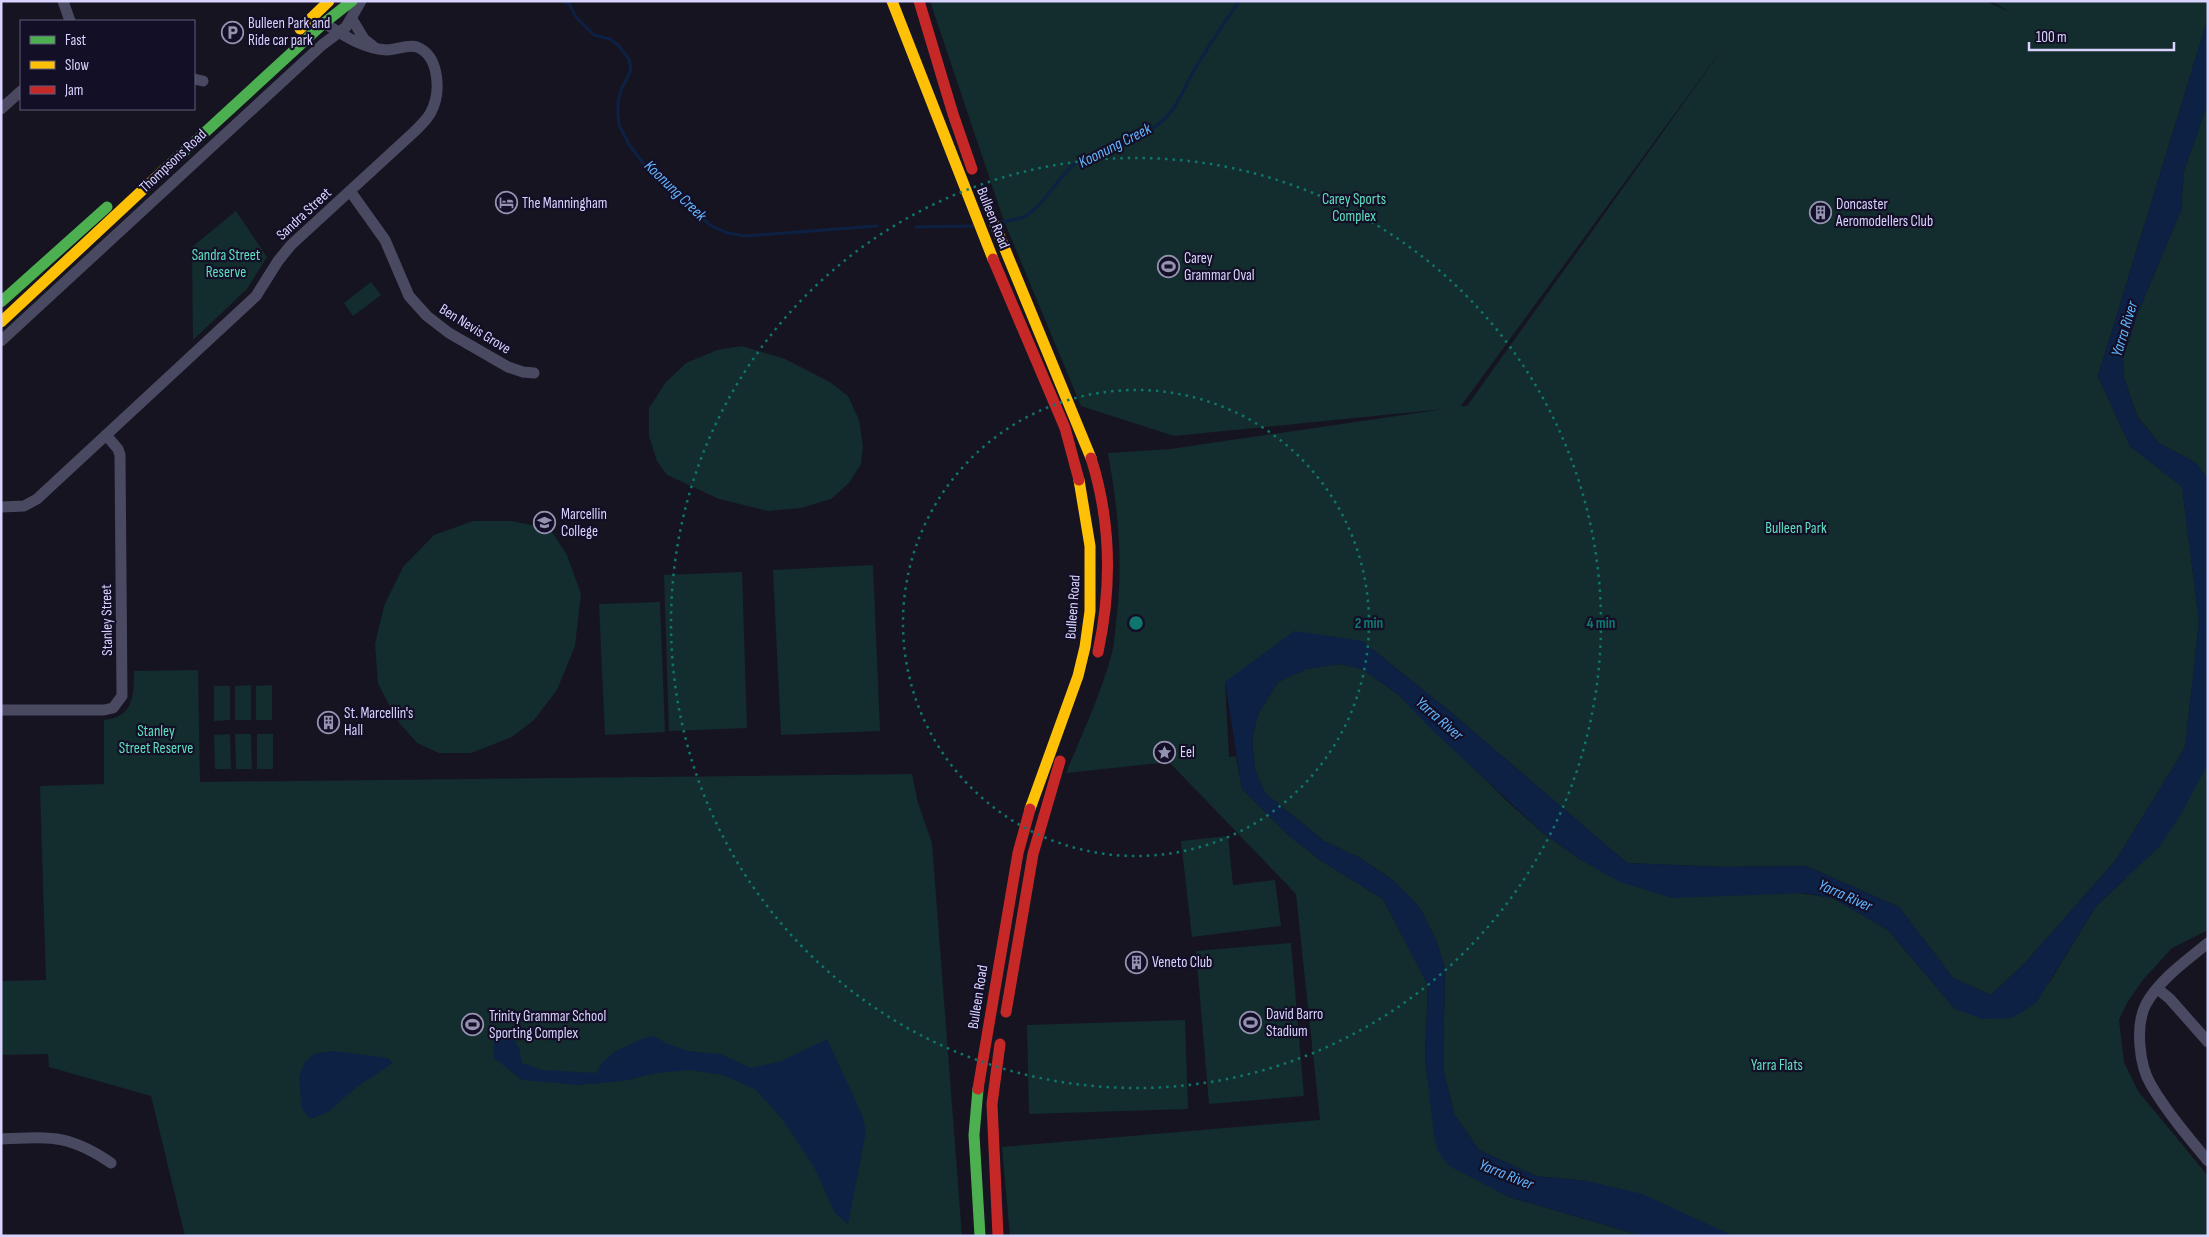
<svg xmlns="http://www.w3.org/2000/svg" width="2209" height="1237" viewBox="0 0 2209 1237" font-family="'Sofia Sans Condensed',sans-serif">
<style>
.green{fill:#132c2d;fill-rule:evenodd}
.water{fill:#0d2144}
.lines{fill:none;stroke-linecap:round;stroke-linejoin:round}
.stream{stroke:#0d2144;stroke-width:3}
.street{stroke:#4a4962;stroke-width:11}
.fast{stroke:#4caf50;stroke-width:11}
.slow{stroke:#ffc107;stroke-width:11}
.jam{stroke:#c62828;stroke-width:11}
.ring{fill:none;stroke:#0f766e;stroke-width:2.5;stroke-dasharray:2.5 5}
.labels{text-anchor:middle;dominant-baseline:central;stroke-width:4.5;stroke-linejoin:round;paint-order:stroke}
.poi-label{font-size:15px;fill:#d9d4ff;stroke:#130f26;text-anchor:start}
.street-label{font-size:15px;fill:#d9d4ff;stroke:#130f26}
.park-label{font-size:15px;fill:#5fe0c0;stroke:#130f26}
.water-label{font-size:16px;font-style:italic;fill:#62b6ff;stroke:#130f26}
.centre{fill:#0f766e;stroke:#130f26;stroke-width:2.5}
.ring-label{font-size:15px;text-anchor:middle;font-weight:bold;fill:#0f766e;stroke:#130f26;stroke-width:4.5;stroke-linejoin:round;paint-order:stroke}
</style>
<rect width="100%" height="100%" fill="#161421"/>
<g class="green">
<path d="M930,1H1986L2010,12L1991,1H2208V18L2098,376L2130,446L2182,486L2199,622L2185,748L2116,860L2025,963L1991,995L1953,978L1899,907L1806,866L1723,867L1627,863L1453,714L1362,641L1225,682L1229,757L1236,756L1242,789L1288,835L1323,862L1383,899L1428,985L1425,1057L1438,1151L1509,1197L1643,1236H1010L1002,1147L1320,1120L1296,894L1169,762L1066,773C1082,734 1101,694 1112,653C1115,641 1115,627 1117,615C1123,560 1118,508 1108,453L1170,449L1444,409L1174,436L1081,406L1004,221ZM1728,41L1467,406H1461L1480,380Z"/>
<polygon points="2208,102 2208,479 2196,463 2159,443 2137,416 2124,378 2123,358 2137,315 2181,210 2184,171"/>
<polygon points="236,211 267,257 247,289 193,340 192,247"/>
<polygon points="371,282 381,295 353,316 344,303"/>
<polygon points="742,346 785,359 830,382 848,396 859,420 863,446 861,464 849,483 831,499 801,508 768,511 719,499 667,475 657,461 649,436 649,408 666,382 686,363 717,350"/>
<polygon points="473,521 512,521 550,529 567,555 581,594 575,646 557,690 534,720 512,737 471,753 439,753 417,743 396,719 378,683 375,644 384,606 403,567 434,535"/>
<polygon points="873,565 880,731 781,735 773,570"/>
<polygon points="742,572 747,728 669,731 664,575"/>
<polygon points="660,602 665,732 605,735 599,604"/>
<polygon points="1339,664 1362,669 1399,695 1508,802 1543,833 1581,860 1833,898 1888,930 1955,1009 2049,983 2096,906 2125,879 2208,764 2208,930 2172,948 2142,981 2127,1003 2119,1020 2124,1062 2138,1091 2208,1176 2208,1236 1733,1236 1587,1181 1536,1176 1479,1150 1454,1114 1443,1068 1445,968 1436,940 1420,908 1394,881 1360,858 1324,841 1265,793 1255,770 1252,739 1258,714 1278,682 1306,669"/>
<path d="M198,670L200,782L912,774L918,803L932,843L962,1236H185L151,1096L49,1067L48,1054L1,1055V981L46,980L40,786L104,784V720C134,717 134,695 134,671Z"/>
<polygon points="251,685 251,720 235,720 235,686"/>
<polygon points="272,685 272,720 256,720 256,686"/>
<polygon points="214,686 230,686 230,720 214,721"/>
<polygon points="230,734 231,769 215,769 214,735"/>
<polygon points="235,734 251,734 252,769 236,769"/>
<rect x="257" y="734" width="16" height="35"/>
<polygon points="1228,836 1233,885 1275,880 1281,926 1192,937 1181,841"/>
<polygon points="1291,943 1304,1096 1209,1104 1196,951"/>
<polygon points="1185,1020 1188,1109 1029,1114 1027,1025"/>
</g>
<g class="water">
<polygon points="2208,18 2208,102 2184,171 2181,210 2137,315 2123,358 2124,378 2137,417 2159,443 2196,463 2208,479 2208,764 2177,821 2159,847 2096,906 2036,1003 2012,1018 1983,1019 1955,1009 1888,930 1833,898 1804,893 1673,898 1620,882 1581,860 1543,833 1429,727 1399,695 1362,669 1339,664 1306,669 1278,682 1258,714 1252,739 1255,770 1265,793 1324,841 1360,858 1394,881 1420,908 1436,940 1445,968 1443,1068 1454,1114 1479,1150 1536,1176 1587,1181 1642,1194 1734,1236 1643,1236 1509,1197 1449,1166 1438,1151 1434,1135 1425,1057 1428,985 1383,899 1323,862 1288,835 1242,789 1225,682 1294,631 1362,641 1453,714 1627,863 1723,867 1806,866 1899,907 1953,978 1991,995 2025,963 2116,860 2185,748 2199,622 2182,487 2130,446 2098,376"/>
<polygon points="500,1035 511,1035 519,1048 522,1063 543,1070 596,1073 602,1063 614,1052 644,1038 655,1036 665,1043 688,1051 720,1054 751,1068 782,1061 827,1039 862,1115 866,1131 848,1224 835,1213 814,1167 783,1120 756,1090 723,1075 690,1070 658,1073 622,1081 579,1085 522,1080 493,1057 494,1041"/>
<polygon points="334,1051 388,1058 393,1063 357,1087 328,1112 310,1119 302,1109 299,1077 304,1063 314,1054"/>
</g>
<g class="lines">
<g class="stream">
<polyline points="562,1 569,4 576,17 594,35 610,39 618,45 629,59 631,70 621,90 618,102 618,115 619,125 630,146 651,173 710,225 727,233 745,236 877,226"/>
<path d="M1001,222C1008,220 1017,220 1024,217C1046,205 1058,174 1080,160C1104,145 1134,142 1157,125C1175,112 1181,95 1191,76C1205,50 1223,26 1239,1"/>
<polyline points="916,227 973,226"/>
</g>
<g class="street">
<polyline points="63,1 70,21"/>
<polyline points="352,19 364,39 373,46"/>
<polyline points="194,79 203,81"/>
<polyline points="1,109 21,91"/>
<polyline points="350,191 385,240 409,296 427,316 449,333 508,367 523,372 534,373"/>
<polyline points="1,341 322,45 346,27 361,1"/>
<path d="M1,507L24,506L37,499L256,296L278,261L291,245L414,132C420,126 427,120 431,112C441,93 440,56 417,47C408,44 396,50 387,50C363,49 343,35 324,23"/>
<polyline points="1,710 104,710 113,708 122,696 120,455 118,449 106,435"/>
<path d="M2208,943C2186,961 2160,979 2146,1004C2135,1025 2139,1065 2151,1085C2167,1112 2188,1137 2208,1161"/>
<polyline points="2158,989 2170,999 2208,1042"/>
<path d="M1,1139C51,1137 68,1134 111,1163"/>
</g>
<g class="fast">
<polyline points="164,170 324,23 352,1"/>
<polyline points="1,302 107,207"/>
<polyline points="978,1089 974,1135 980,1236"/>
</g>
<g class="slow">
<polyline points="892,1 993,259"/>
<polyline points="300,29 329,1"/>
<polyline points="995,225 1091,458"/>
<polyline points="1,322 164,170"/>
<polyline points="1030,809 1078,676 1085,647 1090,611 1090,546 1079,480"/>
</g>
<g class="jam">
<polyline points="919,1 953,114 972,169"/>
<polyline points="993,259 1065,428 1079,480"/>
<path d="M1091,458C1111,521 1112,587 1098,652"/>
<polyline points="1006,1012 1033,854 1060,761"/>
<polyline points="978,1089 1018,853 1030,809"/>
<polyline points="998,1236 992,1104 1000,1044"/>
</g>
</g>
<g class="ring">
<circle cx="1136" cy="623" r="233"/>
<circle cx="1136" cy="623" r="465"/>
</g>
<defs>
<symbol id="parking-ring" viewBox="-11 -11 22 22"><circle r="9.5" fill="#130f26" stroke="#9591b1" stroke-width="1.5"/><path d="M-3.5-5.5H1a3.5 3.5 0 0 1 0 7H-1V5.5H-3.5ZM-1-3.4V-.6H.8a1.4 1.4 0 0 0 0-2.8Z" fill="#9591b1"/></symbol>
<symbol id="hotel-ring" viewBox="-11 -11 22 22"><circle r="9.5" fill="#130f26" stroke="#9591b1" stroke-width="1.5"/><path d="M-6-4.5h1.5V1H6V5H4.5V3h-9V5H-6ZM-4 0a1.8 1.8 0 1 1 3.6 0ZM.5 0V-2.5h3Q6-2.5 6 0Z" fill="#9591b1"/></symbol>
<symbol id="building-ring" viewBox="-11 -11 22 22"><circle r="9.5" fill="#130f26" stroke="#9591b1" stroke-width="1.5"/><path d="M-4-6H4V6H1V3H-1V6H-4ZM-2.5-4.3h1.7v1.8h-1.7ZM.8-4.3h1.7v1.8H.8ZM-2.5-1h1.7V.8h-1.7ZM.8-1h1.7V.8H.8Z" fill="#9591b1"/></symbol>
<symbol id="stadium-ring" viewBox="-11 -11 22 22"><circle r="9.5" fill="#130f26" stroke="#9591b1" stroke-width="1.5"/><path d="M0-5a6.5 5 0 1 0 0 10a6.5 5 0 1 0 0-10ZM-3.5-1.8h7v3.6h-7Z" fill="#9591b1"/></symbol>
<symbol id="school-ring" viewBox="-11 -11 22 22"><circle r="9.5" fill="#130f26" stroke="#9591b1" stroke-width="1.5"/><path d="M0-5L7-2L0 1L-7-2ZM-4 1L0 2.5L4 1V4Q0 6-4 4Z" fill="#9591b1"/></symbol>
<symbol id="sight-ring" viewBox="-11 -11 22 22"><circle r="9.5" fill="#130f26" stroke="#9591b1" stroke-width="1.5"/><path d="M0-6L1.8-2.2L6-1.7L2.9 1.2L3.7 5.4L0 3.3L-3.7 5.4L-2.9 1.2L-6-1.7L-1.8-2.2Z" fill="#9591b1"/></symbol>
</defs>
<g fill-rule="evenodd">
<use href="#parking-ring" x="220" y="20" width="25" height="25"/>
<use href="#hotel-ring" x="494" y="190" width="25" height="25"/>
<use href="#building-ring" x="1808" y="200" width="25" height="25"/>
<use href="#stadium-ring" x="1156" y="254" width="25" height="25"/>
<use href="#school-ring" x="532" y="510" width="25" height="25"/>
<use href="#building-ring" x="316" y="710" width="25" height="25"/>
<use href="#sight-ring" x="1152" y="740" width="25" height="25"/>
<use href="#building-ring" x="1124" y="950" width="25" height="25"/>
<use href="#stadium-ring" x="1238" y="1010" width="25" height="25"/>
<use href="#stadium-ring" x="460" y="1012" width="25" height="25"/>
</g>
<g class="labels">
<g class="poi-label">
<text x="248" y="23">Bulleen Park and<tspan x="248" dy="17">Ride car park</tspan></text>
<text x="522" y="203">The Manningham</text>
<text x="1836" y="204">Doncaster<tspan x="1836" dy="17">Aeromodellers Club</tspan></text>
<text x="1184" y="258">Carey<tspan x="1184" dy="17">Grammar Oval</tspan></text>
<text x="561" y="514">Marcellin<tspan x="561" dy="17">College</tspan></text>
<text x="344" y="713">St. Marcellin's<tspan x="344" dy="17">Hall</tspan></text>
<text x="1180" y="752">Eel</text>
<text x="1152" y="962">Veneto Club</text>
<text x="1266" y="1014">David Barro<tspan x="1266" dy="17">Stadium</tspan></text>
<text x="489" y="1016">Trinity Grammar School<tspan x="489" dy="17">Sporting Complex</tspan></text>
</g>
<g class="street-label">
<text transform="translate(173 161) rotate(-43)">Thompsons Road</text>
<text transform="translate(304 214) rotate(-43)">Sandra Street</text>
<text transform="translate(993 218) rotate(68)">Bulleen Road</text>
<text transform="translate(475 329) rotate(32)">Ben Nevis Grove</text>
<text transform="translate(1073 607) rotate(-86)">Bulleen Road</text>
<text transform="translate(107 620) rotate(-91)">Stanley Street</text>
<text transform="translate(978 997) rotate(-81)">Bulleen Road</text>
</g>
<g class="park-label">
<text x="1354" y="199">Carey Sports<tspan x="1354" dy="17">Complex</tspan></text>
<text x="226" y="255">Sandra Street<tspan x="226" dy="17">Reserve</tspan></text>
<text x="1796" y="528">Bulleen Park</text>
<text x="156" y="731">Stanley<tspan x="156" dy="17">Street Reserve</tspan></text>
<text x="1777" y="1065">Yarra Flats</text>
</g>
<g class="water-label">
<text transform="translate(1115 146) rotate(-27)">Koonung Creek</text>
<text transform="translate(675 191) rotate(44)">Koonung Creek</text>
<text transform="translate(2125 329) rotate(-73)">Yarra River</text>
<text transform="translate(1439 719) rotate(41)">Yarra River</text>
<text transform="translate(1845 896) rotate(24)">Yarra River</text>
<text transform="translate(1506 1175) rotate(22)">Yarra River</text>
</g>
</g>
<circle cx="1136" cy="623" r="8" class="centre"/>
<g class="ring-label">
<text x="1369" y="628">2 min</text>
<text x="1601" y="628">4 min</text>
</g>
<rect width="2209" height="1237" fill="none" stroke="#d9d4ff" stroke-width="5"/>
<rect x="20" y="20" width="175" height="90" fill="#130f26" stroke="#625e7d"/>
<rect x="30" y="36" width="25" height="8" fill="#4caf50" stroke="#625e7d"/>
<text x="65" y="45" font-size="15" fill="#d9d4ff">Fast</text>
<rect x="30" y="61" width="25" height="8" fill="#ffc107" stroke="#625e7d"/>
<text x="65" y="70" font-size="15" fill="#d9d4ff">Slow</text>
<rect x="30" y="86" width="25" height="8" fill="#c62828" stroke="#625e7d"/>
<text x="65" y="95" font-size="15" fill="#d9d4ff">Jam</text>
<path d="M2029 42v8h145v-8" fill="none" stroke="#d9d4ff" stroke-width="2.5"/>
<text x="2036" y="42" font-size="15" fill="#d9d4ff" stroke="#130f26" stroke-width="4" paint-order="stroke">100 m</text>
</svg>
